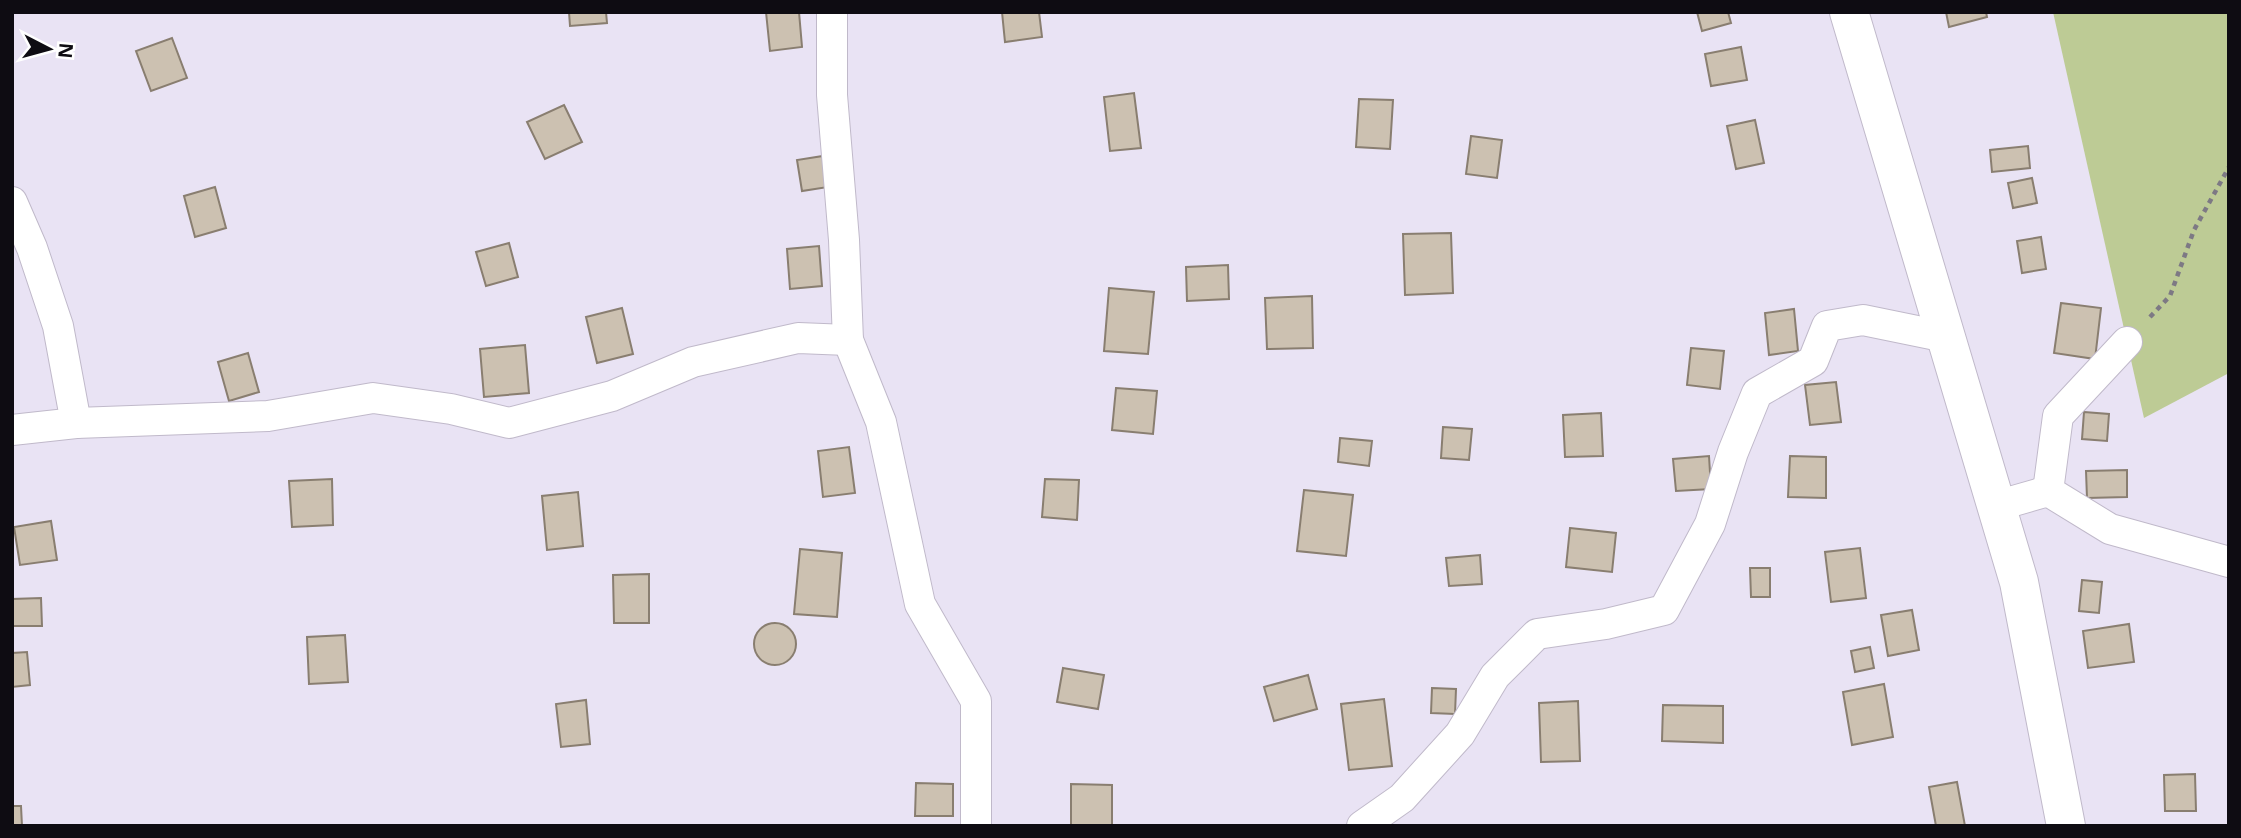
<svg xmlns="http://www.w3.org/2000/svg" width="2241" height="838" viewBox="0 0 2241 838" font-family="'Noto Sans',sans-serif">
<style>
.green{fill:#bdcb95}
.building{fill:#ccc1b1;stroke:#897e70;stroke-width:2}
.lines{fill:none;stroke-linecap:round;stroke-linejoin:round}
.minor-casing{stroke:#c0b9ca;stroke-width:32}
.secondary-casing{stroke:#c0b9ca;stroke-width:40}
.path{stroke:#7d7984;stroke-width:4.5;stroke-dasharray:5 5;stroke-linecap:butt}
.minor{stroke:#fff;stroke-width:30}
.secondary{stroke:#fff;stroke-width:38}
</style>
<rect width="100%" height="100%" fill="#e9e3f4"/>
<polygon class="green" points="2053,12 2229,12 2229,373 2144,418"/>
<g class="building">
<polygon points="569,12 606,12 607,23 570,26"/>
<polygon points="766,12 799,12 802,47 770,51"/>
<polygon points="1002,12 1039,12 1042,37 1005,42"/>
<polygon points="1697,12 1728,12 1731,23 1702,31"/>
<polygon points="1946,12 1986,12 1987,17 1949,27"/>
<polygon points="172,38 187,78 151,91 136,51"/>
<polygon points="1741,47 1747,80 1711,86 1705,54"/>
<polygon points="1134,93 1141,148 1110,151 1104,97"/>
<polygon points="1359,99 1393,100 1390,149 1356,147"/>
<polygon points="564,105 582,142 545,159 527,122"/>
<polygon points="1755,120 1764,163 1736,169 1727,126"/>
<polygon points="1471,136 1502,140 1497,178 1466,174"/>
<polygon points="2028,146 2030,168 1992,172 1990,150"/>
<polygon points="823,156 828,187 802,191 797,160"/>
<polygon points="2032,178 2037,203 2013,208 2008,183"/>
<polygon points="215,187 226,228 195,237 184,196"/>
<polygon points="1451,233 1453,293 1405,295 1403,234"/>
<polygon points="2041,237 2046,269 2022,273 2017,241"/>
<polygon points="509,243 518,277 486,286 476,252"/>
<polygon points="819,246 822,286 790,289 787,249"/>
<polygon points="1228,265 1229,299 1187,301 1186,267"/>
<polygon points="1109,288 1154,292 1148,354 1104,351"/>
<polygon points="1312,296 1313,348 1267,349 1265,298"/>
<polygon points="2061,303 2101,308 2095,359 2054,353"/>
<polygon points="622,308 633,354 597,363 586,317"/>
<polygon points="1794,309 1798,351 1769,355 1765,313"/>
<polygon points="525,345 529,393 484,397 480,349"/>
<polygon points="1691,348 1724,351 1720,389 1687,385"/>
<polygon points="248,353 259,392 229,401 218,362"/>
<polygon points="1836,382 1841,422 1810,425 1805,385"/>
<polygon points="1116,388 1157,391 1153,434 1112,430"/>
<polygon points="2084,412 2109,414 2107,441 2082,439"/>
<polygon points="1601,413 1603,456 1565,457 1563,415"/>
<polygon points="1443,427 1472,429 1469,460 1441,458"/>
<polygon points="1340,438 1372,441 1369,466 1338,462"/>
<polygon points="849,447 855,493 823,497 818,451"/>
<polygon points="1709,456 1711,489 1676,491 1673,459"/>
<polygon points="1790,456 1826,457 1826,498 1788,497"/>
<polygon points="2127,470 2127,497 2087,498 2086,471"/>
<polygon points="332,479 333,525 292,527 289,481"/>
<polygon points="1045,479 1079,480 1077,520 1042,517"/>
<polygon points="1304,490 1353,495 1346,556 1297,551"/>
<polygon points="578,492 583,546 547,550 542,496"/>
<polygon points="51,521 57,560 20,565 14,527"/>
<polygon points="1570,528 1616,533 1612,572 1566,567"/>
<polygon points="1860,548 1866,598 1831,602 1825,552"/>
<polygon points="800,549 842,553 837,617 794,614"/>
<polygon points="1480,555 1482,584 1449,586 1446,558"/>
<polygon points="1750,568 1770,568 1770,597 1751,597"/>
<polygon points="649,574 649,623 614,623 613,575"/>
<polygon points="2082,580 2102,582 2099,613 2079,611"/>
<polygon points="41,598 42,626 12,626 12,599"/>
<polygon points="1912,610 1919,650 1888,656 1881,615"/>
<circle cx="775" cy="644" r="21"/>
<polygon points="2129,624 2134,662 2088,668 2083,631"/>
<polygon points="345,635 348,682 309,684 307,637"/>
<polygon points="1870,647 1874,668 1855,672 1851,651"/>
<polygon points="27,652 30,685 12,687 12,653"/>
<polygon points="1063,668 1104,675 1098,709 1057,702"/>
<polygon points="1308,675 1317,709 1274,721 1264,687"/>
<polygon points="1884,684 1893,737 1852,745 1843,692"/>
<polygon points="1432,688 1456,689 1455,714 1431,713"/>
<polygon points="1384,699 1392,766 1349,770 1341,704"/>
<polygon points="586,700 590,744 561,747 556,704"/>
<polygon points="1578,701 1580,761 1541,762 1539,703"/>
<polygon points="1663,705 1723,706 1723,743 1662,741"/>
<polygon points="2195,774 2196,811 2165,811 2164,775"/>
<polygon points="1957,782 1965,826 1936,826 1929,787"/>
<polygon points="916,783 953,784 953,816 915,816"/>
<polygon points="1071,784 1112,785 1112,826 1071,826"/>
<polygon points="12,806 21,806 22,826 12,826"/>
</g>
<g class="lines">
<defs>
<g id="minor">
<polyline points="832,12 832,95 844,240 848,340 881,422 920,604 976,701 976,826"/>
<polyline points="12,202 32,248 58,326 76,423"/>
<polyline points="12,430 76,423 268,416 373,398 451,409 509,423 612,396 693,362 798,338 848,340"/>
<polyline points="2048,491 2058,416 2127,342"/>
<polyline points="1996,506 2048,491 2110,529 2229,562"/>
<polyline points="1362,826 1402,798 1460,734 1495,676 1537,634 1606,624 1664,610 1710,524 1733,452 1757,393 1813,361 1827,326 1863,320 1946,337"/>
</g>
<polyline id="secondary" points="1849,12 2019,582 2066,826"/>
</defs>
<use href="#minor" class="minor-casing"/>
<use href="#secondary" class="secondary-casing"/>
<polyline class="path" points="2150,317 2170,296 2194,230 2229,167"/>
<use href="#minor" class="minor"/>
<use href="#secondary" class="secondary"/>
</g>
<rect width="2241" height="838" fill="none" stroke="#0e0c12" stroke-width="28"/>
<g transform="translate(49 49) rotate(96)" stroke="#ffffff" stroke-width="5" paint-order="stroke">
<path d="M0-5L12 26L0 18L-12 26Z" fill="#0e0c12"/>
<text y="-10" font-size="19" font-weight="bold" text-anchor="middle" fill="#0e0c12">N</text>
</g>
</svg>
